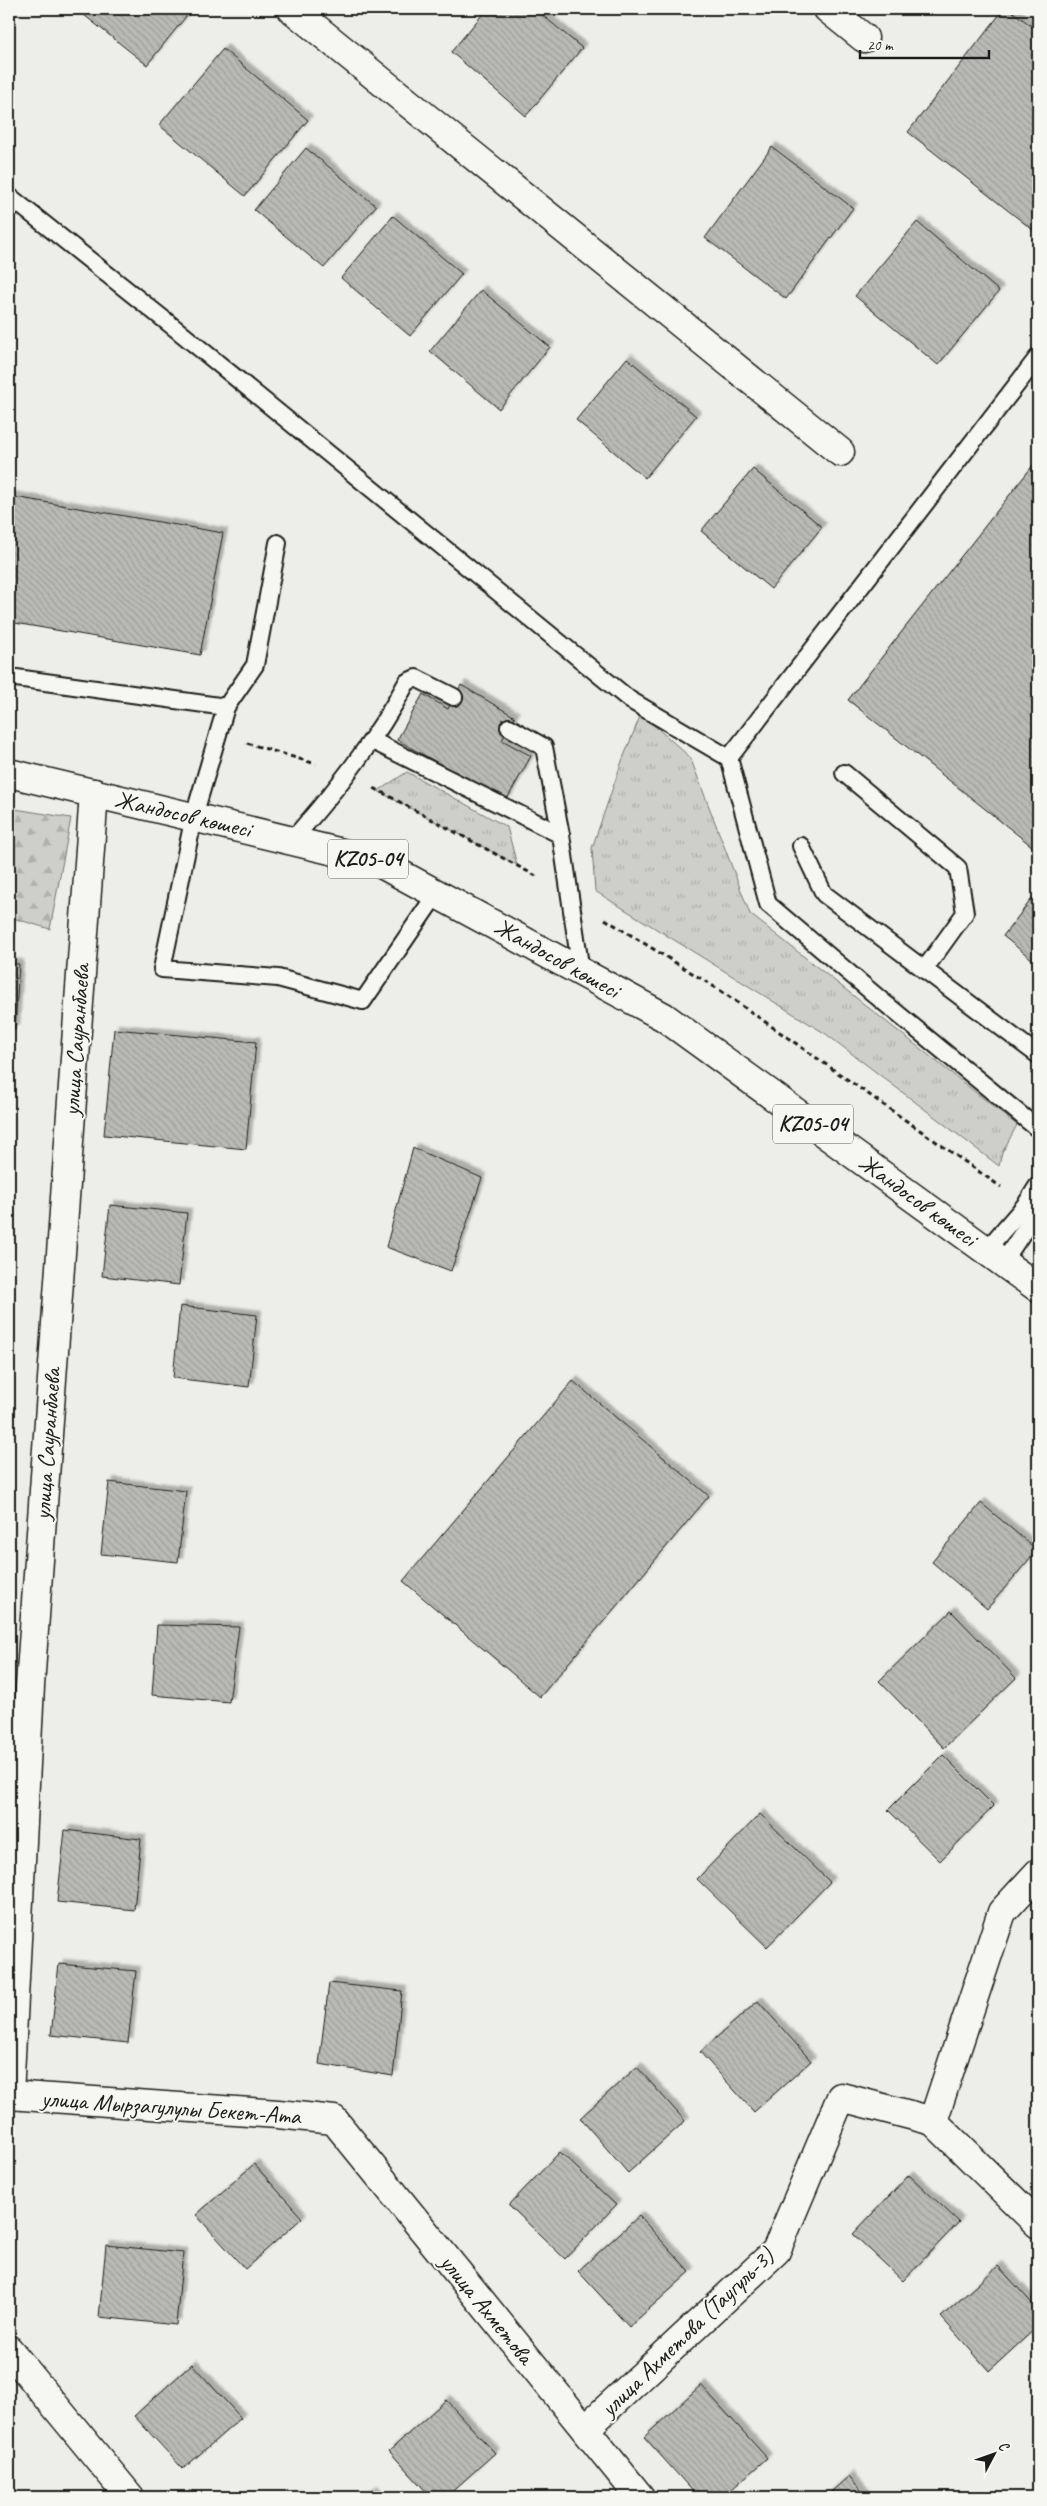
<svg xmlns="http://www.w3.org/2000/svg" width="1047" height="2506" viewBox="0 0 1047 2506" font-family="Caveat,sans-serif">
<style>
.grass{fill:url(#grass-tufts);stroke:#757574}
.forest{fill:url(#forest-firs);stroke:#757574}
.building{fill:url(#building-back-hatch);stroke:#1c1c1c;filter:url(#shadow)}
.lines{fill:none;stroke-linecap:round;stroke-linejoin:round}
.service-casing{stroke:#1c1c1c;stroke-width:20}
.minor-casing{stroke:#1c1c1c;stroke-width:31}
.primary-casing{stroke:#1c1c1c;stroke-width:31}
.path{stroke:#1c1c1c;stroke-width:3;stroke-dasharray:5 4;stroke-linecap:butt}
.service{stroke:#f6f6f2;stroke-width:16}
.minor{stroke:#f6f6f2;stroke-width:28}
.primary{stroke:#f6f6f2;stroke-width:28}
.labels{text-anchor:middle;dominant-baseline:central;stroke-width:4;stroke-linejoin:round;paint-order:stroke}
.shield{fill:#f6f6f2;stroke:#5d5d5c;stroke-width:1}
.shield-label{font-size:22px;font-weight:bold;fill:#1c1c1c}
.street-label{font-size:24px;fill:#1c1c1c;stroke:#f6f6f2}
</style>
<defs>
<pattern id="grass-tufts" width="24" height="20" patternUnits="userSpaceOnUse" patternTransform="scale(1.25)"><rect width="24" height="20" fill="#cececb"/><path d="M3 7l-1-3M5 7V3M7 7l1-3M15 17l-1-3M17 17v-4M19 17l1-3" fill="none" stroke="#b0b0ae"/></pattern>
<pattern id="forest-firs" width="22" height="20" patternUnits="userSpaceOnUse" patternTransform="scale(1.25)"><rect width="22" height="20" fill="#cececb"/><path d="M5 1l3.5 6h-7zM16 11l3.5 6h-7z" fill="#b0b0ae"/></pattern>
<pattern id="building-back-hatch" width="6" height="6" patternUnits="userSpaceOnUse" patternTransform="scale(1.25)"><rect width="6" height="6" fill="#b9b9b6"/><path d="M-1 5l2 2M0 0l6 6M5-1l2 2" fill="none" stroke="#9e9e9c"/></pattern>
<filter id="shadow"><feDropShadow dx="4.5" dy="-4.5" stdDeviation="1" flood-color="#0004"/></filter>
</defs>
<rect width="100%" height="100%" fill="#edede9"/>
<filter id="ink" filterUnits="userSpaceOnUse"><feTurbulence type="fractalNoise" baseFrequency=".02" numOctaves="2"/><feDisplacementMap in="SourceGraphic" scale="10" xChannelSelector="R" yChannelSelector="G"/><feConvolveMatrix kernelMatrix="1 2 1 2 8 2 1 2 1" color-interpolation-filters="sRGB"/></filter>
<g filter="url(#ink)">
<g class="grass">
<polygon points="641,714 690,757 750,914 1017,1125 1002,1153 999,1166 826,1034 595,891 592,848 622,761"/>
<polygon points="407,772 507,827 517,865 378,791"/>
</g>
<polygon class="forest" points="9,808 71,818 50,929 9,917"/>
<g class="building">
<polygon points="89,9 192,9 147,65 84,15"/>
<polygon points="487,9 535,9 582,48 526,116 451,52"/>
<polygon points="1004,9 1009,9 1038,31 1038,234 908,132"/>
<polygon points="223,49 308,120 245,196 159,125"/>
<polygon points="772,147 853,208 786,299 705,238"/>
<polygon points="306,148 376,206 324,268 254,210"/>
<polygon points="393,216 462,274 410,336 341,278"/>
<polygon points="917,222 999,291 938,365 855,296"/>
<polygon points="481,290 550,347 499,409 430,351"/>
<polygon points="627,358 696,416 645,478 576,420"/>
<polygon points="1038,459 1038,851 848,700"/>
<polygon points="753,469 822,527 771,589 701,531"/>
<polygon points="9,496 223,533 200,655 9,622"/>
<polygon points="461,685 515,717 502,740 531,756 506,801 397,740 423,694 448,709"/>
<polygon points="1038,891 1038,964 1003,936"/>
<polygon points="9,964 19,964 15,1029 9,1029"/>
<polygon points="114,1029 256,1042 246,1149 104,1135"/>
<polygon points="413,1148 482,1178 451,1271 386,1247"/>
<polygon points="110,1205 187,1213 179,1285 102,1276"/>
<polygon points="180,1306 257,1315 249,1387 173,1378"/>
<polygon points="573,1381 709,1496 540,1697 403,1581"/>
<polygon points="109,1482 186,1491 178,1562 101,1554"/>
<polygon points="981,1503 1037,1550 987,1609 932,1562"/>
<polygon points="951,1611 1016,1678 944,1748 879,1681"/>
<polygon points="157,1625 239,1627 229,1702 152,1695"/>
<polygon points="943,1755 994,1806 940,1861 888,1810"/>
<polygon points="760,1814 830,1882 767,1947 697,1879"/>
<polygon points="65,1830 141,1839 134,1910 57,1902"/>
<polygon points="59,1964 136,1971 128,2043 51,2035"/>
<polygon points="329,1983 402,1991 393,2076 319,2064"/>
<polygon points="758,2001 811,2061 754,2112 700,2052"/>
<polygon points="637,2067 685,2121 628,2173 580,2118"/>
<polygon points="560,2152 616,2205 565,2259 509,2205"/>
<polygon points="254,2164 302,2218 245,2269 196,2215"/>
<polygon points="909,2175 959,2222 903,2281 853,2234"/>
<polygon points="639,2216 690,2272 629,2327 578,2271"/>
<polygon points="106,2245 183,2253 176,2325 99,2317"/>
<polygon points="998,2266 1038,2310 1038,2326 989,2371 941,2317"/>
<polygon points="192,2364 241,2418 183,2469 134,2416"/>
<polygon points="701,2385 767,2458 723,2497 698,2497 644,2437"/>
<polygon points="446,2400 495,2453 446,2497 431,2497 389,2451"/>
<polygon points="849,2476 867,2497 825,2497"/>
<polygon points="373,2490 379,2497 365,2497"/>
</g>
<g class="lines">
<defs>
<g id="service">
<polyline points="9,196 176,329 630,700 729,758 1038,357"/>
<polyline points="9,677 226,707 194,816 162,969 278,978 363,1001 437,893"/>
<polyline points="226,707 255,665 278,543"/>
<polyline points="509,727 544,747 561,835 581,972"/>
<polyline points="373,741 561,835"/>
<polyline points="729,758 768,904 881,1000 1038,1129"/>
<polyline points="844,773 958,868 965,913 924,970"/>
<path d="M293,839C336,790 376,740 407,682L416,678L454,697"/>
<polyline points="801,846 824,894 1038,1055"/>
<polyline points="987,1249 1026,1204 1038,1185"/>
<polyline points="1003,1262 1038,1210"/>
</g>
<g id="minor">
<polyline points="292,9 840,452"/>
<polyline points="828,9 864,38"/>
<polyline points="9,2095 30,1686 94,793"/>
<polyline points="9,2095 278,2114 334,2120 640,2497"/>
<polyline points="933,2121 1002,1912 1038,1873"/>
<polyline points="9,2350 130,2497"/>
<polyline points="585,2429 776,2251 841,2097 933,2121 1038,2224"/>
</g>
<polyline id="primary" points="9,773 376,861 664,1017 1038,1288"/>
</defs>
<use href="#service" class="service-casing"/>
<use href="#minor" class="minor-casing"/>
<use href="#primary" class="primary-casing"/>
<g class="path">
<polyline points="247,743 316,764"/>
<polyline points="374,788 536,876"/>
<polyline points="605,919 721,991 1001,1187"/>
</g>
<use href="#service" class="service"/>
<use href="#minor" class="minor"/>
<use href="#primary" class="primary"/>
</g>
</g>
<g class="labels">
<g class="shield">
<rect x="328" y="839.5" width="80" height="39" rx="4"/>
<rect x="773" y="1104.5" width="80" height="39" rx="4"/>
</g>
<g class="shield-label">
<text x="368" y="859">KZ05-04</text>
<text x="813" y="1124">KZ05-04</text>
</g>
<g class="street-label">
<text transform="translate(183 814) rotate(13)">Жандосов көшесі</text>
<text transform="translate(557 958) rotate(29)">Жандосов көшесі</text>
<text transform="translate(76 1040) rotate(-86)">улица Сауранбаева</text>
<text transform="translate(918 1200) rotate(36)">Жандосов көшесі</text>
<text transform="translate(47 1444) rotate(-86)">улица Сауранбаева</text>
<text transform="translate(171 2107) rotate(4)">улица Мырзагулулы Бекет-Ата</text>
<text transform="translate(487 2309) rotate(51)">улица Ахметова</text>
<text transform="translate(687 2332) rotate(-44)">улица Ахметова (Таугуль-3)</text>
</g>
</g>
<rect width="1047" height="2506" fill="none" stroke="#f6f6f2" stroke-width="30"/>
<rect x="15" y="15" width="1017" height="2476" fill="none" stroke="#1c1c1c" stroke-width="2" filter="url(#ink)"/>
<g transform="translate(994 2454) rotate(49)" stroke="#f6f6f2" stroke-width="4" paint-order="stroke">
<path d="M0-4L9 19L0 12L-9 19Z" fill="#1c1c1c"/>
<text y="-8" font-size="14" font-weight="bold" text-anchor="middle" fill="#1c1c1c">С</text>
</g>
<path d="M860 50v8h129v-8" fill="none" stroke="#1c1c1c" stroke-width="2.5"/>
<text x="867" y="50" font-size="15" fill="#1c1c1c" stroke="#f6f6f2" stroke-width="4" paint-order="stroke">20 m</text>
</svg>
